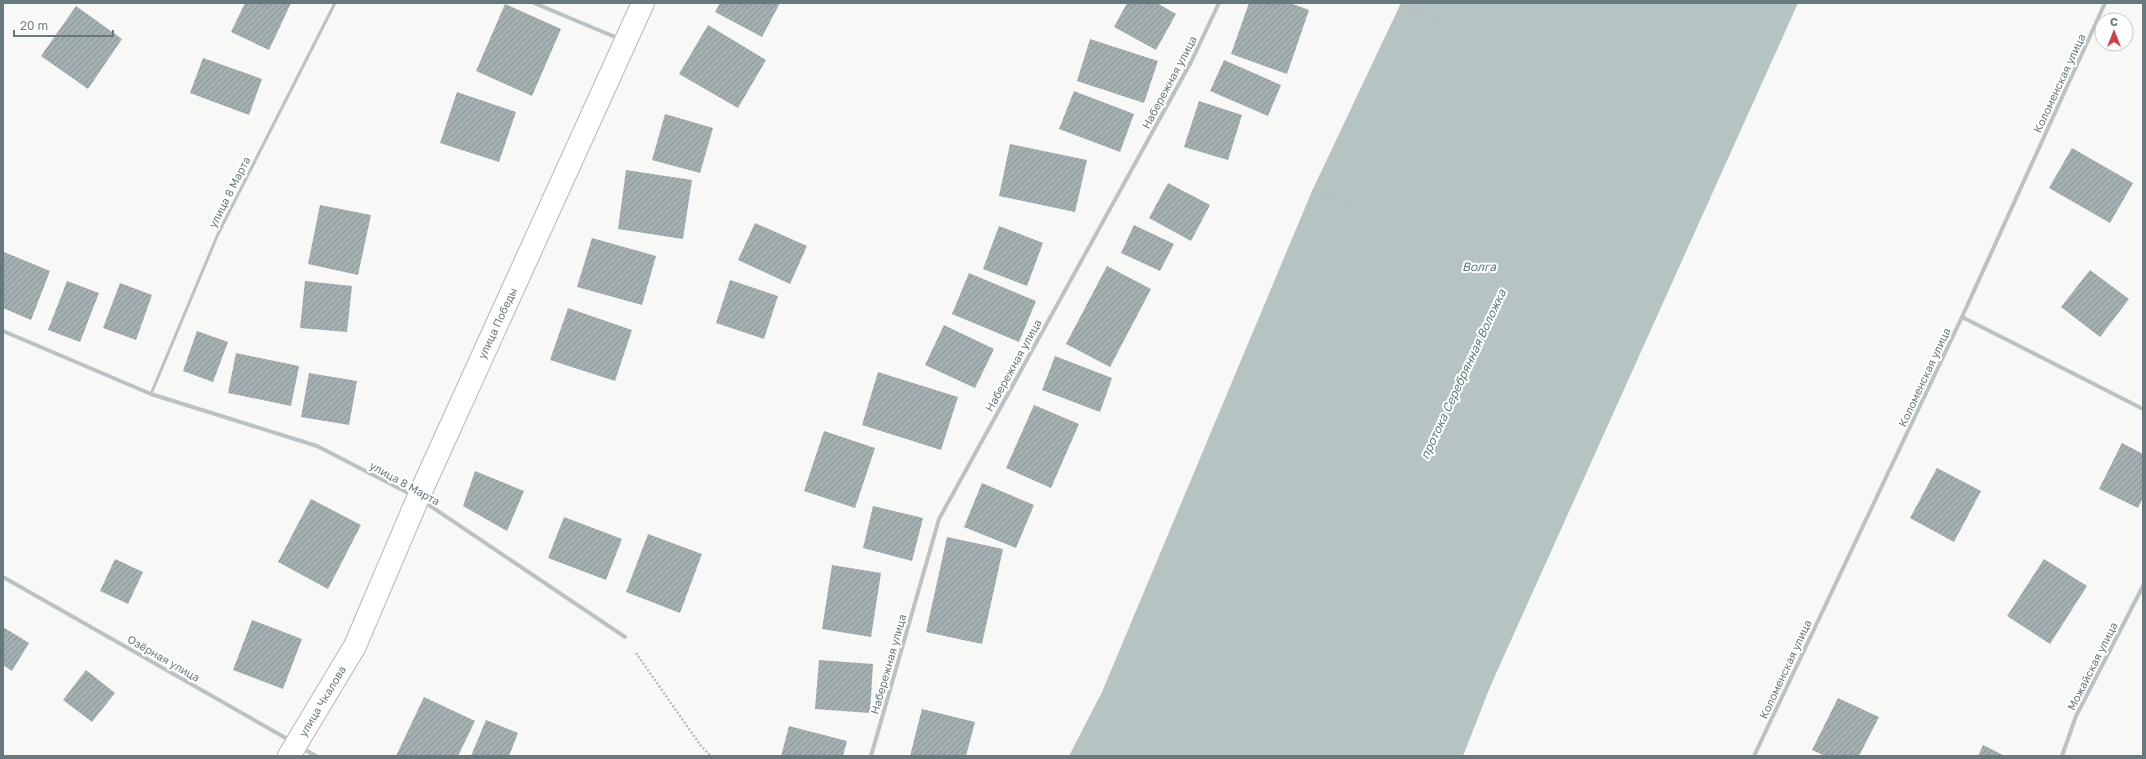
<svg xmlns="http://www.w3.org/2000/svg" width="2146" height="759" viewBox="0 0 2146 759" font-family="'Golos Text',sans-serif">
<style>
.water{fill:#b5c3c3}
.building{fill:url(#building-hatch)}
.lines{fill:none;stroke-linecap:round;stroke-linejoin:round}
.primary-casing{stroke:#b2b8ba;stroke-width:24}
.path{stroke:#b8bdbe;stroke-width:2.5;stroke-dasharray:2 2;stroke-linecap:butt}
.lane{stroke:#bbc2c3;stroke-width:3}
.street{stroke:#bbc2c3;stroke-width:4}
.primary{stroke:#fff;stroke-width:22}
.labels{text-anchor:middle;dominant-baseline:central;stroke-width:4;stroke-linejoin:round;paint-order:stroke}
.street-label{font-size:11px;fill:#667a7e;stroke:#fff}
.water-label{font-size:12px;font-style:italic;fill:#627878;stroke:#fff}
</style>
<defs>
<pattern id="building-hatch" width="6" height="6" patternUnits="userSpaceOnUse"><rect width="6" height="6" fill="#a4afb1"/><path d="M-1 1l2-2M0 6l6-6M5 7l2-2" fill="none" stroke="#899395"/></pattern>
</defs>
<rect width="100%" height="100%" fill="#f8f8f6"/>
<polygon class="water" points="1401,3 1798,3 1490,687 1463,756 1069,756 1102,692 1312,191"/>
<g class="building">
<polygon points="245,3 291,3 269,50 231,32"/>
<polygon points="720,3 780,3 762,37 715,12"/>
<polygon points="1127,3 1157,3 1176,14 1156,50 1114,27"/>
<polygon points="1249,3 1290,3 1309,10 1287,74 1231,54"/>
<polygon points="505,4 561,29 532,96 476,71"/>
<polygon points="76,6 122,39 88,89 41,56"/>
<polygon points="708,25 766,60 738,108 679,74"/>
<polygon points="1090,39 1158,61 1144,103 1077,81"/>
<polygon points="203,58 262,79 249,115 190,93"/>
<polygon points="1224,60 1281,85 1268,116 1210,91"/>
<polygon points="1074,91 1134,114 1120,152 1059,129"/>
<polygon points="457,92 516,112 499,162 440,143"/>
<polygon points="1199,101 1242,115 1228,160 1184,147"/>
<polygon points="665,114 713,128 700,173 652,160"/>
<polygon points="1010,144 1087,160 1075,212 999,196"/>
<polygon points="2072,148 2133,183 2110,223 2049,188"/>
<polygon points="626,170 692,180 683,239 618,229"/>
<polygon points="1168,183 1210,205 1191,241 1149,218"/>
<polygon points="320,205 371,215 358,275 308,264"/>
<polygon points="755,223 807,246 790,284 738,260"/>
<polygon points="1134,225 1174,244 1160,271 1121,253"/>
<polygon points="999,226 1043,243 1027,286 983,269"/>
<polygon points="592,238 656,256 642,305 577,287"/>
<polygon points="4,252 50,271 31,320 3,308"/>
<polygon points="1107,266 1151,289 1110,367 1066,344"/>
<polygon points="2090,270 2129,299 2100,337 2061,307"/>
<polygon points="969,273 1036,301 1019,342 952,314"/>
<polygon points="730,280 778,296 764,339 716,323"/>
<polygon points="67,281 99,293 80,342 48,330"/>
<polygon points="305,281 352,286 347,332 300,328"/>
<polygon points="120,283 152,295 136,340 103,328"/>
<polygon points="568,308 632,330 615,381 550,360"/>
<polygon points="944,325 994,349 975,388 925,365"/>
<polygon points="197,331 228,342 213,382 183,371"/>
<polygon points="236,353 299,366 291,406 228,393"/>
<polygon points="1055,356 1112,378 1100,412 1042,390"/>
<polygon points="878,372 958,397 941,450 862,425"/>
<polygon points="309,373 357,381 349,425 301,417"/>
<polygon points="1034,405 1079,424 1051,488 1006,468"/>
<polygon points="824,431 875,448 855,508 804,491"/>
<polygon points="2122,443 2143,454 2143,498 2138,508 2099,489"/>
<polygon points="1937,468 1981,491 1954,542 1910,518"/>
<polygon points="475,471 524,491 507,531 463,506"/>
<polygon points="982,483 1034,505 1016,548 964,527"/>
<polygon points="311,499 361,525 328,589 278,562"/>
<polygon points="873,506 923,518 912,561 863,548"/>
<polygon points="564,517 622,539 606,580 548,558"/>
<polygon points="648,534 702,554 680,613 626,592"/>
<polygon points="947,537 1003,549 982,644 926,632"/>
<polygon points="115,559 143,572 128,604 100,591"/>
<polygon points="2044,559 2087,586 2050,644 2007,616"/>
<polygon points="832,565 881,573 871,637 822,629"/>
<polygon points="252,620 302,639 283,689 233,670"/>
<polygon points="3,627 29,643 12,671 3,665"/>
<polygon points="819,660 873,664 870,713 815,709"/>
<polygon points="86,670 115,693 92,722 63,700"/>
<polygon points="424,697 475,721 458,756 396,756"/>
<polygon points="1838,698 1879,717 1859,756 1825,756 1812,750"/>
<polygon points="922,709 975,722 966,756 910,756"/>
<polygon points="486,720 518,733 509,756 471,756"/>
<polygon points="789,726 847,741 843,756 781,756"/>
<polygon points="1983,745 2005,756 1978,756"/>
</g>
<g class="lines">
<defs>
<polyline id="primary" points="289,756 355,646 418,498 643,3"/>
</defs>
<use href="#primary" class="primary-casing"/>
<g class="path">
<polyline points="1400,7 1445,20"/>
<polyline points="1312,191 1353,205"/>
<polyline points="636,653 701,746 711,756"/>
</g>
<polyline class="lane" points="151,394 218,234 335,3"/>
<g class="street">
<polyline points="534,3 620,39"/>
<polyline points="1962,317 2143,409"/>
<polyline points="3,331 151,394 317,446 412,495"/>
<polyline points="423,501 625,637"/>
<polyline points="3,577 291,741"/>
<polyline points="302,748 316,756"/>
<polyline points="871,756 939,519 1191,62 1219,3"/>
<polyline points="1754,756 1962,317 2105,3"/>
<polyline points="2062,756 2076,716 2143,586"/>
</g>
<use href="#primary" class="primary"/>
</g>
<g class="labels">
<g class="street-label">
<text transform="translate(1169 82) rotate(-62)">Набережная улица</text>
<text transform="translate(2059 83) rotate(-65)">Коломенская улица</text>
<text transform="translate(229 192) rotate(-63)">улица 8 Марта</text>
<text transform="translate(497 323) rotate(-65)">улица Победы</text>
<text transform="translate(1013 365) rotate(-61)">Набережная улица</text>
<text transform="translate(1924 377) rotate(-65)">Коломенская улица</text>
<text transform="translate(405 483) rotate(29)">улица 8 Марта</text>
<text transform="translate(164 658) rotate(30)">Озёрная улица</text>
<text transform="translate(888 664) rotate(-74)">Набережная улица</text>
<text transform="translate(2092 666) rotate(-63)">Можайская улица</text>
<text transform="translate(1785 669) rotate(-65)">Коломенская улица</text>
<text transform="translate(322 701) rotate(-59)">улица Чкалова</text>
</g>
<g class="water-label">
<text x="1479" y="266">Волга</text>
<text transform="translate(1463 374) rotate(-65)">протока Серебрянная Воложка</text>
</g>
</g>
<rect width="2146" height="759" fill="none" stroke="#667a7e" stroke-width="8"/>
<g transform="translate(2114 32)"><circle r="19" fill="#ffffff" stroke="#c2cacb"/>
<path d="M0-3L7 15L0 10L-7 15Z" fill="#cf4049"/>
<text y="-6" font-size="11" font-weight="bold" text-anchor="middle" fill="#667a7e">С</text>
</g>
<path d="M14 30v6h99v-6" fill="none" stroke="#667a7e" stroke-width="2"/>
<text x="20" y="30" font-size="12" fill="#667a7e" stroke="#ffffff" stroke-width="3" paint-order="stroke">20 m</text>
</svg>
